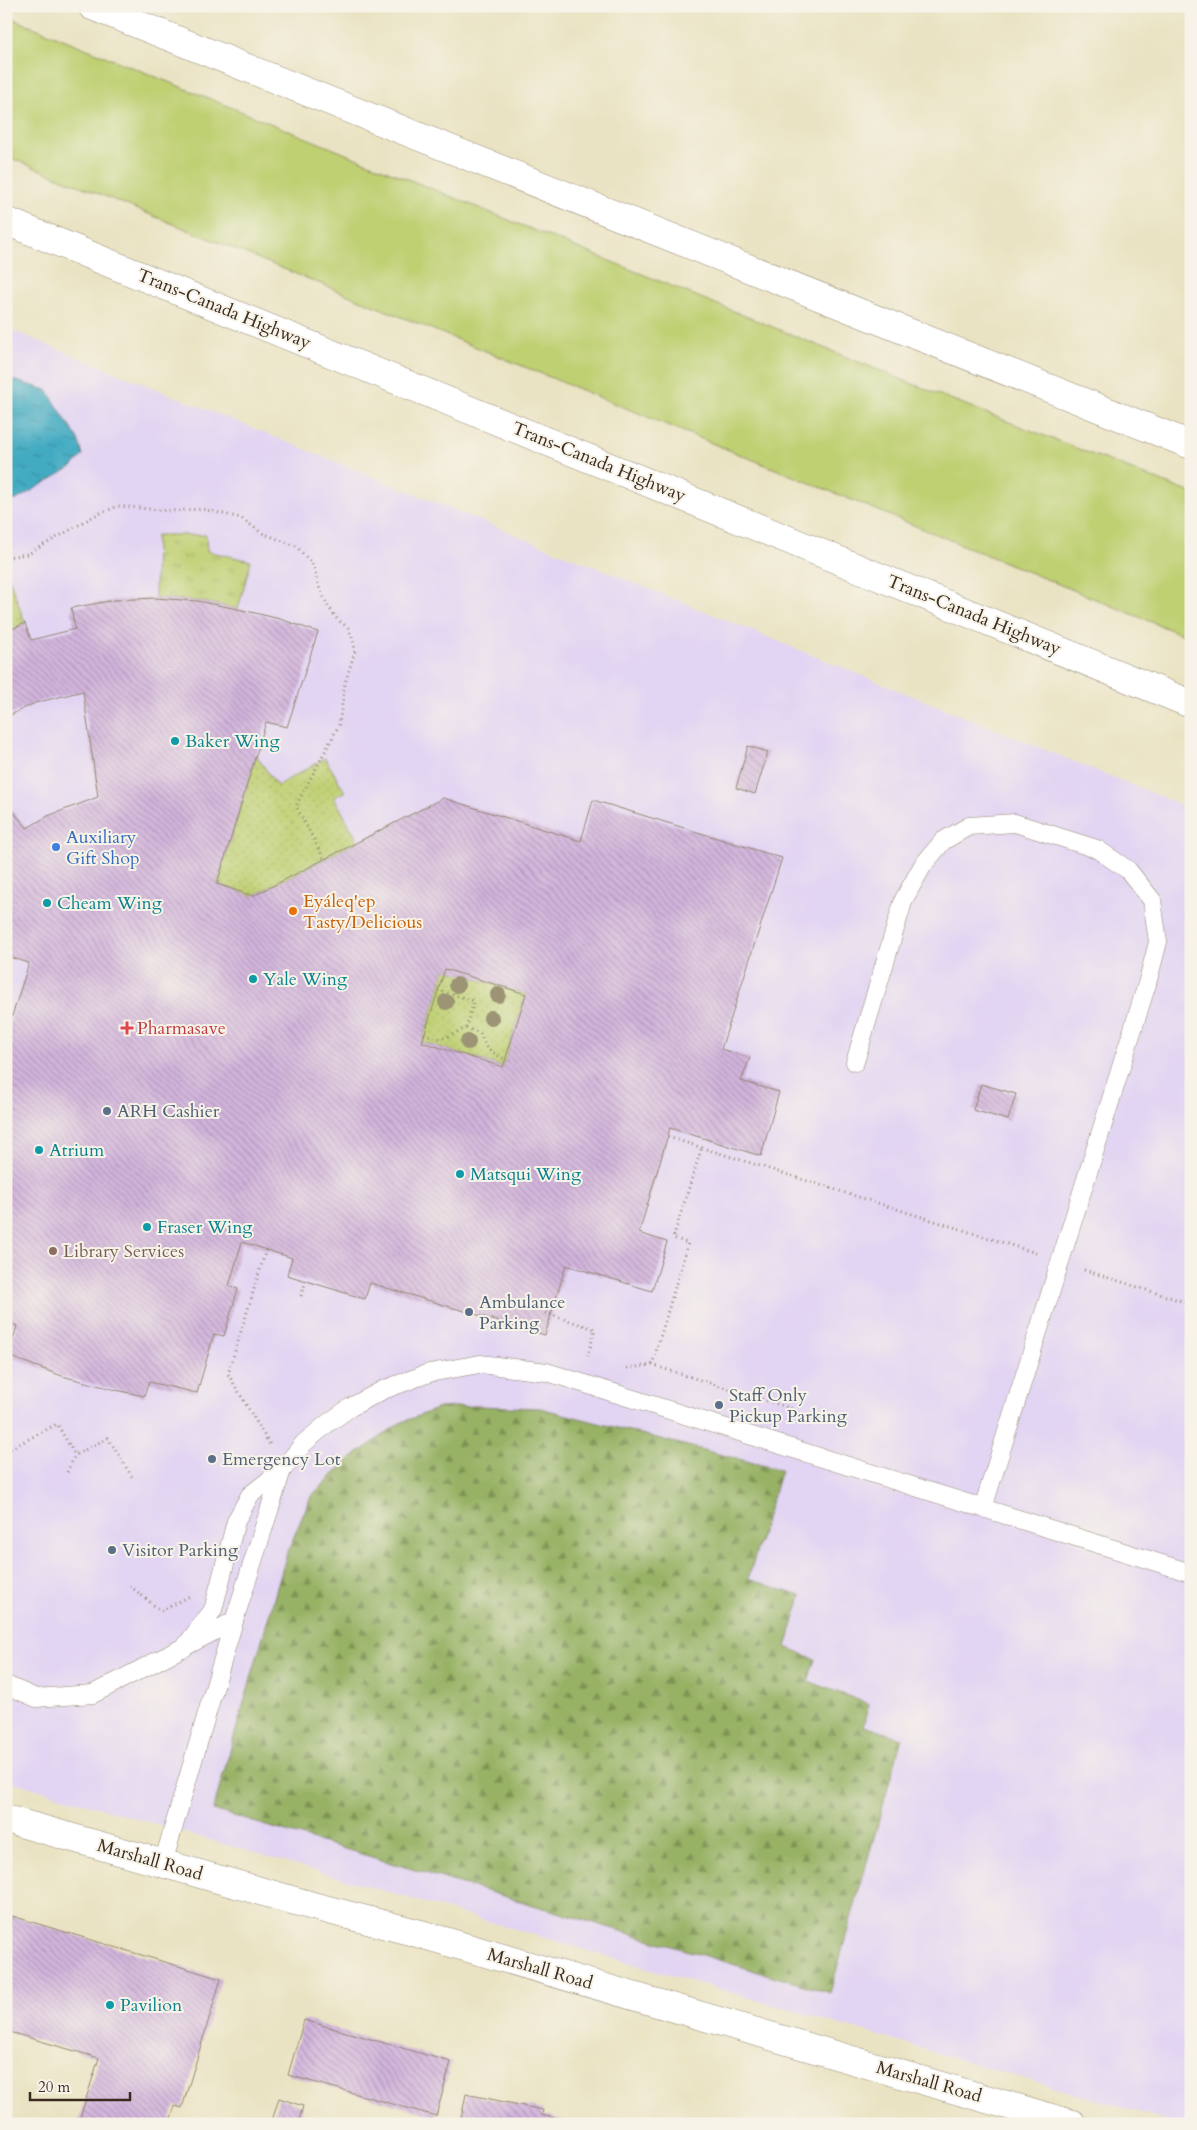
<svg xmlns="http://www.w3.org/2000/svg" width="1197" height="2130" viewBox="0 0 1197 2130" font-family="Cardo,serif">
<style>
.built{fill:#e2d4f3}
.grass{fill:#bfd073;stroke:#7d7d48}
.forest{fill:url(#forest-firs);stroke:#696e42}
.park{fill:url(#park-tufts);stroke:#7d7d48}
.garden{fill:url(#garden-dots);stroke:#7d7d48}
.water{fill:url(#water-ripples);stroke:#3f6a70}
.building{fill:url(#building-back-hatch);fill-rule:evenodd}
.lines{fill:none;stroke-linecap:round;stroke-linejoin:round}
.service-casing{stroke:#928670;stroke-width:19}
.secondary-casing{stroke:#928670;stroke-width:29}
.motorway-casing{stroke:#928670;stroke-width:29}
.path{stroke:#928670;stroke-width:3;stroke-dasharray:1 4;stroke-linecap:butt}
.service{stroke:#fff;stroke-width:18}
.secondary{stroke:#fff;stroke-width:28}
.motorway{stroke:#fff;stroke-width:28}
.tree{fill:#9c9474}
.culture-dot{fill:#0f9aa8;stroke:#f7f3e8;stroke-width:2}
.shop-dot{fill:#3f7fe0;stroke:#f7f3e8;stroke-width:2}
.food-dot{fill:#e8710a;stroke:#f7f3e8;stroke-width:2}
.health-dot{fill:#e0444e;stroke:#f7f3e8;stroke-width:2}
.service-dot{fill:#5c6f8a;stroke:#f7f3e8;stroke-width:2}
.education-dot{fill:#8d6e63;stroke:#f7f3e8;stroke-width:2}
.labels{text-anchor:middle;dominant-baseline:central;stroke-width:4;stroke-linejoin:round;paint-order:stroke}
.street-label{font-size:18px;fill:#3b2a1e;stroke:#f7f3e8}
.culture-label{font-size:18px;fill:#0d838f;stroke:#f7f3e8;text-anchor:start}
.shop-label{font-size:18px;fill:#366cbe;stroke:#f7f3e8;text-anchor:start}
.food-label{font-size:18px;fill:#c56008;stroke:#f7f3e8;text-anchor:start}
.health-label{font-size:18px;fill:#be3a42;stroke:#f7f3e8;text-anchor:start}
.service-label{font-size:18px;fill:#4e5e75;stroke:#f7f3e8;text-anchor:start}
.education-label{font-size:18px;fill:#785e54;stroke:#f7f3e8;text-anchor:start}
</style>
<defs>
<pattern id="forest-firs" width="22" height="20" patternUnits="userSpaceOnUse" patternTransform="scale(1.25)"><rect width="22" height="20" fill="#97b265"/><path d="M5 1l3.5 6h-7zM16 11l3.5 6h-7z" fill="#7c9153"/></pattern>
<pattern id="park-tufts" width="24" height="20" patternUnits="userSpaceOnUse" patternTransform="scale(1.25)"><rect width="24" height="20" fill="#bfd073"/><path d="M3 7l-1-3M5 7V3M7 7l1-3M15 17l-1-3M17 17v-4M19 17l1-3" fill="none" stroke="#a5b363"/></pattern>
<pattern id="garden-dots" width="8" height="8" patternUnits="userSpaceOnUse" patternTransform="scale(1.25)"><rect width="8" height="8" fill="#bfd073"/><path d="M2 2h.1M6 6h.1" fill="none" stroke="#a5b363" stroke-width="1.8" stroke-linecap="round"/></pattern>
<pattern id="water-ripples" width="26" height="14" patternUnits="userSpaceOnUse" patternTransform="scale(1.25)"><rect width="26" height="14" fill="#43abc2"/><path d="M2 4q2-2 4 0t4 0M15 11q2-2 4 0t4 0" fill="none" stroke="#398b9d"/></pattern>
<pattern id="building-back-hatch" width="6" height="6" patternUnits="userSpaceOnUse" patternTransform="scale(1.25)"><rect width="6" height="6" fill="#d3b5dd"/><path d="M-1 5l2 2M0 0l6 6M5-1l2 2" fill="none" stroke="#ac93b3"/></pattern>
</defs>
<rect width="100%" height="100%" fill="#f7f3e8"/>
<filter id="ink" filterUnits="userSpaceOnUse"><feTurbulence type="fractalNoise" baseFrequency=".02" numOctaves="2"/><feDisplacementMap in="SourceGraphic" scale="10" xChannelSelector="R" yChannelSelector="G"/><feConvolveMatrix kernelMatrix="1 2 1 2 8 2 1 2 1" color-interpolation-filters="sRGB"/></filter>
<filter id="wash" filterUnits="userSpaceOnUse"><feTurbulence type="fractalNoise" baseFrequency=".0096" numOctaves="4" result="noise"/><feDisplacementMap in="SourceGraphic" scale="20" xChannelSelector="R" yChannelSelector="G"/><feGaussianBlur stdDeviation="1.12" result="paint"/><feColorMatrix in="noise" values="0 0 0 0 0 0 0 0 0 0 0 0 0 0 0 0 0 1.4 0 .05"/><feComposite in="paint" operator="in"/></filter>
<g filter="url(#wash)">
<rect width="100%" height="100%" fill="#eae3c3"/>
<polygon class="built" points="6,328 1191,809 1191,2124 1179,2124 6,1780"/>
<polygon class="grass" points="6,16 940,395 1191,493 1191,638 6,156"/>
<polygon class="forest" points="475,1406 540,1408 781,1470 748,1579 801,1596 786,1647 815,1659 808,1681 869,1704 863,1726 902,1738 830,1993 213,1810 287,1553 311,1496 351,1458 400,1423 439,1408"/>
<g class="park">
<polygon points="156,535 206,535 207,551 251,561 238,609 197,601 155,598"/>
<polygon points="9,578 25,623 6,632 6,579"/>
</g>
<g class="garden">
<polygon points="256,755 277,786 325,758 345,792 334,797 358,841 253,896 217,884"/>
<polygon points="445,969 526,994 503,1067 422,1042"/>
</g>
<polygon class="water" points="6,378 47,390 78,439 83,455 73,466 16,500 6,503"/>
<g id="blocks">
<g class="building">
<path d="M155,598L197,601L238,609L280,619L318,632L287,727L266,722L217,884L253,896L443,798L581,841L593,800L782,858L721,1049L750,1058L741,1081L779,1092L761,1156L670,1128L639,1233L667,1242L652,1291L566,1265L545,1335L370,1283L365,1299L287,1275L292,1258L242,1242L229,1286L238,1289L224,1336L214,1334L197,1393L149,1382L144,1396L116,1390L62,1376L8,1356L17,1326L6,1322V1035L29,963L6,956V803L27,828L48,816L98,797L83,691L35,703L6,717V632L25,623L31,640L75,629L71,608L115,600ZM445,969L526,994L503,1067L422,1042Z"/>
<polygon points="748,746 768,752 755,794 736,788"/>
<polygon points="981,1084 1016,1094 1008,1120 973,1110"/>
<polygon points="12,1916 221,1979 182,2108 175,2106 169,2124 78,2124 99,2058 6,2031 6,1930 8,1930"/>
<polygon points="304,2020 451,2062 436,2116 288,2075"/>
<polygon points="466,2094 543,2110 542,2115 579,2124 460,2124"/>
<polygon points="279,2098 303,2106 298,2124 271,2124"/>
</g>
</g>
</g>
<g filter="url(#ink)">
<use href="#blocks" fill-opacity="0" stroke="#928670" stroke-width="1"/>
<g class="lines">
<defs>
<g id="service">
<polyline points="855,1062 904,899 923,865 943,841 969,826 1015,823 1097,849 1128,870 1152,900 1158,942 1147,984 983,1508"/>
<polyline points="184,1648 213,1610 236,1521 250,1495 282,1470 304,1443 328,1423 351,1407 383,1390 429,1373 480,1364 547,1372 1191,1573"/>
<polyline points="6,1685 36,1698 93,1694 234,1621 282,1470"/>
<polyline points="163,1863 234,1621"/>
</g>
<polyline id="secondary" points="6,1819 313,1906 417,1933 1072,2124"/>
<g id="motorway">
<polyline points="92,6 1191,445"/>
<polyline points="6,221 1191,704"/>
</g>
</defs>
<use href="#service" class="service-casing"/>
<use href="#secondary" class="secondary-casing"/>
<use href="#motorway" class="motorway-casing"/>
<g class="path">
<polyline points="6,557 28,554 96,515 118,506 170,511 202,509 241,518 262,533 296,546 314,566 318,585 328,606 337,619 348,628 353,639 355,651 345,683 339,725 296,806 324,859"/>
<polyline points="466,1028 480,1033 487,1049 506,1060"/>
<polyline points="424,1034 441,1039 466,1028 474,1001 438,990"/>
<polyline points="668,1137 1036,1253"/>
<polyline points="266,1250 228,1374 270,1445"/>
<polyline points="1084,1270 1191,1304"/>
<polyline points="301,1296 306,1281"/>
<polyline points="545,1313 595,1329 588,1356"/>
<polyline points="652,1365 688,1243 673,1238 702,1147"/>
<polyline points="627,1368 652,1365 790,1408 810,1425"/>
<polyline points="6,1451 57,1424 75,1455 108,1438 134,1480"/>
<polyline points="67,1472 75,1455"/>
<polyline points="130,1586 161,1611 190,1596"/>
</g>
<use href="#service" class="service"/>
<use href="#secondary" class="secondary"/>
<use href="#motorway" class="motorway"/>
</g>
<g class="tree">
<circle cx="457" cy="985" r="8"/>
<circle cx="498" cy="995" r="8"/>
<circle cx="446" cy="1002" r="8"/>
<circle cx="491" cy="1018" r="8"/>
<circle cx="468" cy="1042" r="8"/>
</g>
</g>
<g class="culture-dot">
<circle cx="175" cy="741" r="5"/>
<circle cx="47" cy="903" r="5"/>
<circle cx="253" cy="979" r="5"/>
<circle cx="39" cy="1150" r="5"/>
<circle cx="460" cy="1174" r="5"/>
<circle cx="147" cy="1227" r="5"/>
<circle cx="110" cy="2005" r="5"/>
</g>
<circle class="shop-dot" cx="56" cy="847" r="5"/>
<circle class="food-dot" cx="293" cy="911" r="5"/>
<path class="health-dot" d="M124.5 1020.5h5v5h5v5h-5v5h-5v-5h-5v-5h5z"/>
<g class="service-dot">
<circle cx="107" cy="1111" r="5"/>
<circle cx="469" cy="1312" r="5"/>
<circle cx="719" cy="1405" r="5"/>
<circle cx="212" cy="1459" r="5"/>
<circle cx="112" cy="1550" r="5"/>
</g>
<circle class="education-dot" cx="53" cy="1251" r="5"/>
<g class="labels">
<g class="street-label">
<text transform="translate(224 309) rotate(22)">Trans-Canada Highway</text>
<text transform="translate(599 462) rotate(22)">Trans-Canada Highway</text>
<text transform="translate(974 615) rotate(22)">Trans-Canada Highway</text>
<text transform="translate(150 1860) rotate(16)">Marshall Road</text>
<text transform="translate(540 1969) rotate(16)">Marshall Road</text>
<text transform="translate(929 2082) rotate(16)">Marshall Road</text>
</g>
<g class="culture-label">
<text x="185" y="741">Baker Wing</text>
<text x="57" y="903">Cheam Wing</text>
<text x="263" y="979">Yale Wing</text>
<text x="49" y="1150">Atrium</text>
<text x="470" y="1174">Matsqui Wing</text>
<text x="157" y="1227">Fraser Wing</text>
<text x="120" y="2005">Pavilion</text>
</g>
<g class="shop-label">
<text x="66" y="837">Auxiliary<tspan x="66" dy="21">Gift Shop</tspan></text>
</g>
<g class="food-label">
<text x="303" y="901">Eyáleq'ep<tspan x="303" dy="21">Tasty/Delicious</tspan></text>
</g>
<g class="health-label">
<text x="137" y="1028">Pharmasave</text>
</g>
<g class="service-label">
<text x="117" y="1111">ARH Cashier</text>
<text x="479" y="1302">Ambulance<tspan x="479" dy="21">Parking</tspan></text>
<text x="729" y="1395">Staff Only<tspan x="729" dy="21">Pickup Parking</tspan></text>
<text x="222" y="1459">Emergency Lot</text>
<text x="122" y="1550">Visitor Parking</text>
</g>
<g class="education-label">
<text x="63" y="1251">Library Services</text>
</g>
</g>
<rect width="1197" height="2130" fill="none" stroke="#f7f3e8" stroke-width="25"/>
<path d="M30 2092v8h100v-8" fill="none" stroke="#3b2a1e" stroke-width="2.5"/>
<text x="38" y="2092" font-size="15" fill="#3b2a1e" stroke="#f7f3e8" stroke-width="4" paint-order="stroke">20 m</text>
</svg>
